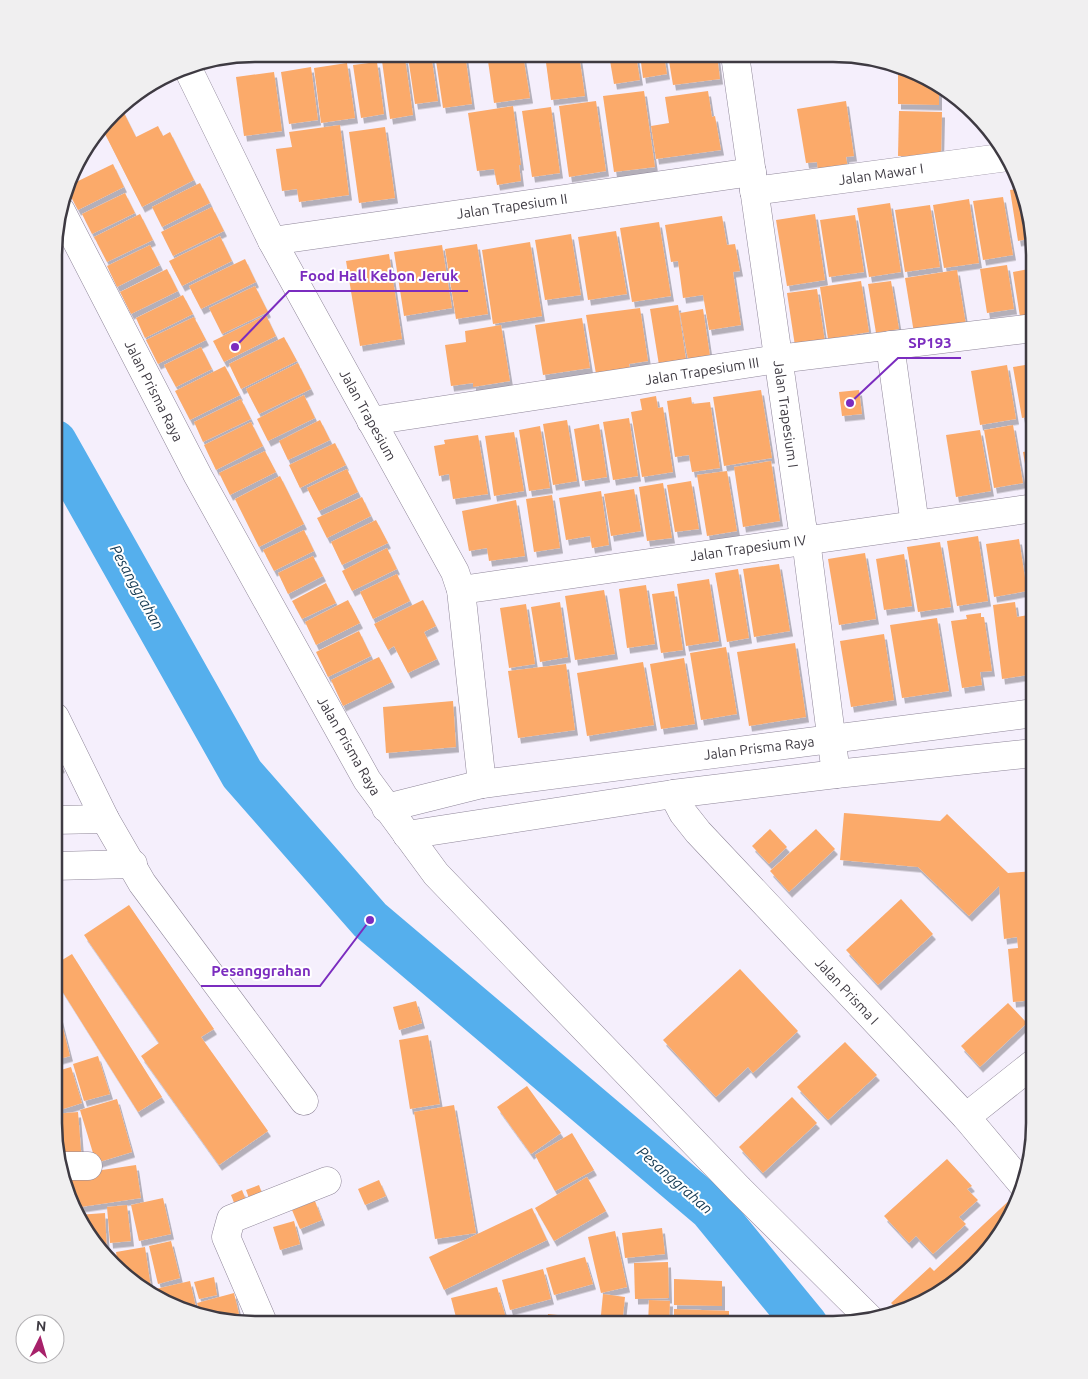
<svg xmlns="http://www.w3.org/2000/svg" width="1088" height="1379" viewBox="0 0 1088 1379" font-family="Ubuntu,sans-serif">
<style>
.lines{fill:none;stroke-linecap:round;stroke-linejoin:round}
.river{stroke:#55afed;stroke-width:44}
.building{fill:#fbaa6b;filter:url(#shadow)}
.minor-casing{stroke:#8f8699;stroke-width:29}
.minor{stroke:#fff;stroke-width:28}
.labels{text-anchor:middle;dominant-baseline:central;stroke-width:4;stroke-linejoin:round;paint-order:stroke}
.street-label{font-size:14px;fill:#3e3a42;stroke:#fff}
.water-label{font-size:15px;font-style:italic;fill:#133952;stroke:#fff}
.rim{fill:none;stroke:#3e3a42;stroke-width:2.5}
.leader{fill:none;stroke:#7b2cbf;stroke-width:2}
.callout-dot{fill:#7b2cbf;stroke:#fff;stroke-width:2}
.callout-label{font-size:15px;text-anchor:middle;font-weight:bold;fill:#7b2cbf;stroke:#fff;stroke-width:4;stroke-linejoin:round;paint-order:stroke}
</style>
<defs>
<filter id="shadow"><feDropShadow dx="3" dy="5.5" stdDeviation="0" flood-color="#0004"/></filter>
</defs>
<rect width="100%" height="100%" fill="#f5effc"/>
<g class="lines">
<polyline class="river" points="55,442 242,774 370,920 711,1209 806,1325"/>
</g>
<g class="building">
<polygon points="431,54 438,101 415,104 408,57"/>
<polygon points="435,54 465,54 472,104 443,108"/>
<polygon points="487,54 523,55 530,98 494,103"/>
<polygon points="545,55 579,55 585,96 551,100"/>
<polygon points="609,55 636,55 640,80 614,84"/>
<polygon points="640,55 664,55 667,74 643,78"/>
<polygon points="668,55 717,55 720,79 673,85"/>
<polygon points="405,58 413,115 390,119 382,61"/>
<polygon points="377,62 384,114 361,118 353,65"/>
<polygon points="347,63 355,118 321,123 314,68"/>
<polygon points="311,67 318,120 289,124 281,72"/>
<polygon points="898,70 939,86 939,105 898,104"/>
<polygon points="274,72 282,131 244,136 236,77"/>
<polygon points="644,91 655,167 614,172 603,96"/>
<polygon points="708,91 712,117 715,116 721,150 656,159 651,126 669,123 665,97"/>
<polygon points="596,101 606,171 569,177 559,106"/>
<polygon points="846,101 854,156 846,157 848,168 818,172 817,162 806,163 797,109"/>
<polygon points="513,106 521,165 519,165 521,181 497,185 494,169 477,171 468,113"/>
<polygon points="551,107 560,173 532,177 522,111"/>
<polygon points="122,109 136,137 158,126 163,136 170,132 194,180 142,207 102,128 115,113"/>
<polygon points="899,111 942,112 941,157 898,156"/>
<polygon points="340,125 349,195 299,202 297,189 282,191 276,149 292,147 289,132"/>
<polygon points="385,127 395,198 359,203 349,132"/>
<polygon points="113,164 124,187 78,210 68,191 70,185"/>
<polygon points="1018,181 1027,203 1032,238 1018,241 1010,190 1016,189 1015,182"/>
<polygon points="200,183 210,203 162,227 152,207"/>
<polygon points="125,193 135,213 92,234 82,214"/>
<polygon points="1003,197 1013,255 983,260 973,201"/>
<polygon points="969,199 979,263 944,268 933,205"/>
<polygon points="890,203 901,272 869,277 857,208"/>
<polygon points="930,205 940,267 905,272 895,210"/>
<polygon points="212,207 224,231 173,256 161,232"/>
<polygon points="140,214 153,240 107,262 94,237"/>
<polygon points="815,214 825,280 787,286 776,220"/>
<polygon points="855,215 864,272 829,277 820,220"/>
<polygon points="722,216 727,245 735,244 740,271 733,272 741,325 709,330 703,295 683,298 678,261 671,262 665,225"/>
<polygon points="659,222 671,296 632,302 620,228"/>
<polygon points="616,231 627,294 588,300 578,237"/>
<polygon points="571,234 581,295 545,300 535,240"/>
<polygon points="220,236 232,261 182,286 169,261"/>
<polygon points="530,242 542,316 493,324 482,250"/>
<polygon points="477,244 488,314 456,319 445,249"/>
<polygon points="150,245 160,265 117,287 107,266"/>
<polygon points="442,245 452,308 404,316 394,252"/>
<polygon points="389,254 402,339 360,346 346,261"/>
<polygon points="245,259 256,282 201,309 189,286"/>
<polygon points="1007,265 1014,309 987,313 980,269"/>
<polygon points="1034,268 1034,314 1020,317 1013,272"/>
<polygon points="167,269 178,291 131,314 120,292"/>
<polygon points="957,270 966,325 914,333 905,278"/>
<polygon points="861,281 869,332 828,339 820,287"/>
<polygon points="891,281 899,329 876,333 868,284"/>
<polygon points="255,286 268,312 222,334 209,308"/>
<polygon points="817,289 825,342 795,346 787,293"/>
<polygon points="183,295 193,314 145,338 136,318"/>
<polygon points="678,305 686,360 659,365 650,309"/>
<polygon points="640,308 648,361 629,364 630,368 596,374 586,315"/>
<polygon points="703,309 710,356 688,360 680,313"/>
<polygon points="266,315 276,336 224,362 213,341"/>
<polygon points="194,317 206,340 158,364 146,340"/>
<polygon points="582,318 590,368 543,375 535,325"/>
<polygon points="501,325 510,381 473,387 473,383 451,386 445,345 466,342 465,331"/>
<polygon points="284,337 297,361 241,389 229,364"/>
<polygon points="201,347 212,369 176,387 164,365"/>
<polygon points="1034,359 1034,416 1022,418 1013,367 1031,364 1030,360"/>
<polygon points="298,363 311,389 259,414 246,389"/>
<polygon points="1007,365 1016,419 980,425 971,371"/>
<polygon points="225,366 240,395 190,420 175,391"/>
<polygon points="761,390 772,458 724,466 713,397"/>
<polygon points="859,390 862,414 842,416 839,392"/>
<polygon points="304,395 315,418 268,441 257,419"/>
<polygon points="656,396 658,408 663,407 673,472 642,477 631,412 642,410 640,399"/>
<polygon points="691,397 692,404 710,402 720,468 692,472 689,455 675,457 667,401"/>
<polygon points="241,399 251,419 203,442 194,422"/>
<polygon points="629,418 638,476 613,480 603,422"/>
<polygon points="320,420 330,440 288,460 279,441"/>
<polygon points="567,420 577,481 553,485 543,424"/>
<polygon points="251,422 263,446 216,470 204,445"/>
<polygon points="599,424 607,477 582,481 574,429"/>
<polygon points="1013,425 1023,483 994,488 984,430"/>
<polygon points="540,426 550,488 529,491 519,430"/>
<polygon points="980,430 991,491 956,497 946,435"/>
<polygon points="514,432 524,491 494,496 485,436"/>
<polygon points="478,435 488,494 453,499 449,474 439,476 434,446 445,444 444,440"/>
<polygon points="335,443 346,465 300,488 289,465"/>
<polygon points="1034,450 1034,481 1028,482 1023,452"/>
<polygon points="265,451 276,472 230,495 219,473"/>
<polygon points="771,461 780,521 743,527 734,467"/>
<polygon points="347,469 358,492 319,511 307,488"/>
<polygon points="727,471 737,531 707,536 697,475"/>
<polygon points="280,476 304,524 259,547 235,499"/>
<polygon points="691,481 699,529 675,532 667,485"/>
<polygon points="663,483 672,538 647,541 639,487"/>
<polygon points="634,489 641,531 611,536 604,494"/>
<polygon points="601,491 609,545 592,548 590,536 566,540 559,498"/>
<polygon points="552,495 560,548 534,552 526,499"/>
<polygon points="362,497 371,516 327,538 317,518"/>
<polygon points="516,500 525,556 489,561 487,548 469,551 462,511"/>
<polygon points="376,520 388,543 342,565 331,542"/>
<polygon points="304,530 314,551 274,571 263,550"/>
<polygon points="978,536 988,601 957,606 947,541"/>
<polygon points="1034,537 1034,592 1033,592 1025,538"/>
<polygon points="1019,539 1027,591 994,597 986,544"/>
<polygon points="940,542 951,607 918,612 907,547"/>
<polygon points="387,548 397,569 352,591 342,571"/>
<polygon points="865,553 876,619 839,625 828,559"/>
<polygon points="904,554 912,606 884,610 876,559"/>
<polygon points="313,556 323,576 288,594 278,573"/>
<polygon points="779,564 790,631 754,637 743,569"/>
<polygon points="738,569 749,638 727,642 715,573"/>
<polygon points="397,574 410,601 373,619 360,592"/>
<polygon points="709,579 719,641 686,646 677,584"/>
<polygon points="326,583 336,603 302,619 292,601"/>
<polygon points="646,585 655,644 627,648 619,589"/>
<polygon points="604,590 615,654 575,660 565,596"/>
<polygon points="674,591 683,650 661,653 652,594"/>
<polygon points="348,600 360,623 316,645 305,622"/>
<polygon points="423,600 436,626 424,632 437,659 408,673 394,646 388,650 374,624"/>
<polygon points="560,602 568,657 540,662 531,607"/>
<polygon points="1015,602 1017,617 1028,615 1034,655 1034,674 1002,679 993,605"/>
<polygon points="526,604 535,664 509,668 500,608"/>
<polygon points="981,613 981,617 984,617 992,671 980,672 982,685 962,688 951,621 967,619 966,615"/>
<polygon points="937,618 949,691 902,698 890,625"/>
<polygon points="359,631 371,656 328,677 316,652"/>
<polygon points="884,634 894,700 851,707 840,641"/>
<polygon points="795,643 806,717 749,726 737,652"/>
<polygon points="726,647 737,714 701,720 690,653"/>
<polygon points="379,657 392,682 343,706 331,680"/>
<polygon points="684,658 695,724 661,729 650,664"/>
<polygon points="643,662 654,725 587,736 577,673"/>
<polygon points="566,664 575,730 518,738 508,671"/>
<polygon points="453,701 456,747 386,753 383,707"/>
<polygon points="54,752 62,767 54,771"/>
<polygon points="844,813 940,821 947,814 1008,873 1034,871 1034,1000 1013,1002 1008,949 1018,948 1017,937 1004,939 999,886 969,916 918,867 840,860"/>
<polygon points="770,829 787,847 769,864 752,846"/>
<polygon points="816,829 835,849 789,892 770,871"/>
<polygon points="901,899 933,934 878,985 846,950"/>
<polygon points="129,905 214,1029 201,1037 268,1131 219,1165 141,1056 159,1043 84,935"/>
<polygon points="72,954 162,1097 138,1112 54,978 54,965"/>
<polygon points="740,969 798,1031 753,1073 748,1067 716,1097 663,1040"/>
<polygon points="55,997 70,1056 56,1060 57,1063 54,1064"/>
<polygon points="416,1001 422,1023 399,1030 393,1007"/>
<polygon points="1008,1003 1027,1023 980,1067 961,1046"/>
<polygon points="428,1035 440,1104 410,1109 399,1040"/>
<polygon points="845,1042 877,1075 828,1120 797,1087"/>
<polygon points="98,1056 110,1094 84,1101 73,1064"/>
<polygon points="71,1067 82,1103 54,1112 54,1072"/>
<polygon points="527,1086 561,1133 531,1154 497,1107"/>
<polygon points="792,1097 817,1123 763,1173 739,1147"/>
<polygon points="117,1099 132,1152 96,1163 80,1110"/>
<polygon points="454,1105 476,1233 435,1239 414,1112"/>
<polygon points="78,1112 82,1163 59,1165 54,1114"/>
<polygon points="572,1133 594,1170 555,1191 535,1155"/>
<polygon points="947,1159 972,1186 967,1189 978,1200 959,1217 966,1224 933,1254 916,1236 909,1243 884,1216"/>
<polygon points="136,1165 141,1198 74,1208 61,1176"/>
<polygon points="587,1177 606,1211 554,1241 535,1208"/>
<polygon points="379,1180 386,1196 365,1205 358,1189"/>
<polygon points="259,1185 266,1204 253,1209 246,1190"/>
<polygon points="242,1190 250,1210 239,1215 231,1195"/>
<polygon points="1016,1194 1019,1197 1000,1236 933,1298 897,1309 891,1303 930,1267 934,1271"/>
<polygon points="163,1198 171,1234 139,1241 131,1205"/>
<polygon points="315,1201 322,1220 300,1229 292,1210"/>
<polygon points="127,1205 131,1241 110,1243 107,1207"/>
<polygon points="532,1208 547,1240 444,1290 429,1257"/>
<polygon points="105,1213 107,1253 81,1224 77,1215"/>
<polygon points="294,1221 300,1244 280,1250 273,1227"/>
<polygon points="662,1228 665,1254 625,1258 622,1233"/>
<polygon points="615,1231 627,1287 601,1293 588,1237"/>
<polygon points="171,1241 180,1278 158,1284 149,1246"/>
<polygon points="145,1247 151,1288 141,1289 118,1264 116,1252"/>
<polygon points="585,1257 593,1284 554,1295 546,1268"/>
<polygon points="668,1262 669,1298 635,1299 634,1263"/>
<polygon points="543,1269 551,1299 510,1310 502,1280"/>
<polygon points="214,1277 217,1295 199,1299 194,1282"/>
<polygon points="674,1279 722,1281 722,1306 674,1305"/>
<polygon points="190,1281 198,1316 158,1299 156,1289"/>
<polygon points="497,1287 506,1318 480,1325 458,1325 451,1298"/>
<polygon points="154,1291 154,1297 144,1292"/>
<polygon points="234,1293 239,1314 216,1320 201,1317 197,1303"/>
<polygon points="603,1294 625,1297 622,1325 600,1325"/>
<polygon points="649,1300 670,1301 669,1325 648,1325"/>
<polygon points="674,1309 729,1311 729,1325 674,1325"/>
<polygon points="548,1314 586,1318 586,1325 547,1325"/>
<polygon points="628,1321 644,1323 644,1325 627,1325"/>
</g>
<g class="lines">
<defs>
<g id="minor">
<polyline points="735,55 802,525 806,540 836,774"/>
<polyline points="187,67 272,241 455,572 461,590 482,784"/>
<polyline points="754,191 1008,157"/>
<polyline points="61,211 198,476 367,780 436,874 739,1189 869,1318"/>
<polyline points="272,241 752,172"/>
<polyline points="890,345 915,525"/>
<polyline points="371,421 778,359 1034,328"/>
<polyline points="461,590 1034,508"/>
<polyline points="55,717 105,819 142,883 304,1101"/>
<polyline points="673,794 683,813 698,832 966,1117 1024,1186"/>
<polyline points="386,808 482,784 1034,713"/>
<polyline points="54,820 105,819"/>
<polyline points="407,835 673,794 836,774 1034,753"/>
<polyline points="54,866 133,864"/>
<polyline points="966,1117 1034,1063"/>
<polyline points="59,1166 88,1166"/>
<polyline points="264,1325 226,1237 231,1219 327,1181"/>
</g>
</defs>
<use href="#minor" class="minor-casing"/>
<use href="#minor" class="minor"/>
</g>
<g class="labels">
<g class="street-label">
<text transform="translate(881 174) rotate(-8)">Jalan Mawar I</text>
<text transform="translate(512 206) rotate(-8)">Jalan Trapesium II</text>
<text transform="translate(702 371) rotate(-9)">Jalan Trapesium III</text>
<text transform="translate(154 391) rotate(63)">Jalan Prisma Raya</text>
<text transform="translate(786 414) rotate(82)">Jalan Trapesium I</text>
<text transform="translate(368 415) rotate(61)">Jalan Trapesium</text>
<text transform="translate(748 548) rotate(-8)">Jalan Trapesium IV</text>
<text transform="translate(349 746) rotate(60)">Jalan Prisma Raya</text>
<text transform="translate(759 748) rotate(-7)">Jalan Prisma Raya</text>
<text transform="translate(847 991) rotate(47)">Jalan Prisma I</text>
</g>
<g class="water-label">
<text transform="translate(137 587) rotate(61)">Pesanggrahan</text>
<text transform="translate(675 1180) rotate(41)">Pesanggrahan</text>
</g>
</g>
<path d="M0 0H1088V1379H0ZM255 62H833A193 193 0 0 1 1026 255V1123A193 193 0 0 1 833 1316H255A193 193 0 0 1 62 1123V255A193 193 0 0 1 255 62Z" fill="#f0eff0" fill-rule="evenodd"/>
<path class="rim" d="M255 62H833A193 193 0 0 1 1026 255V1123A193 193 0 0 1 833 1316H255A193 193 0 0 1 62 1123V255A193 193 0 0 1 255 62Z"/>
<path class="leader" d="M235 347L289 291H468M850 403L898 358H961M370 920L320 986H201"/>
<g class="callout-dot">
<circle cx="235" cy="347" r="5"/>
<circle cx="850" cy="403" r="5"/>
<circle cx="370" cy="920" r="5"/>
</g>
<g class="callout-label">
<text x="379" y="281">Food Hall Kebon Jeruk</text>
<text x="930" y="348">SP193</text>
<text x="261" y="976">Pesanggrahan</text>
</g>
<g transform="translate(40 1339) rotate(5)"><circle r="24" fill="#ffffff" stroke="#b2b0b3"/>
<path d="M0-4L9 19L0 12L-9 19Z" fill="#a7216a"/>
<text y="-8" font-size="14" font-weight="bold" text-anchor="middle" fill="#3e3a42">N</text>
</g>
</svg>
